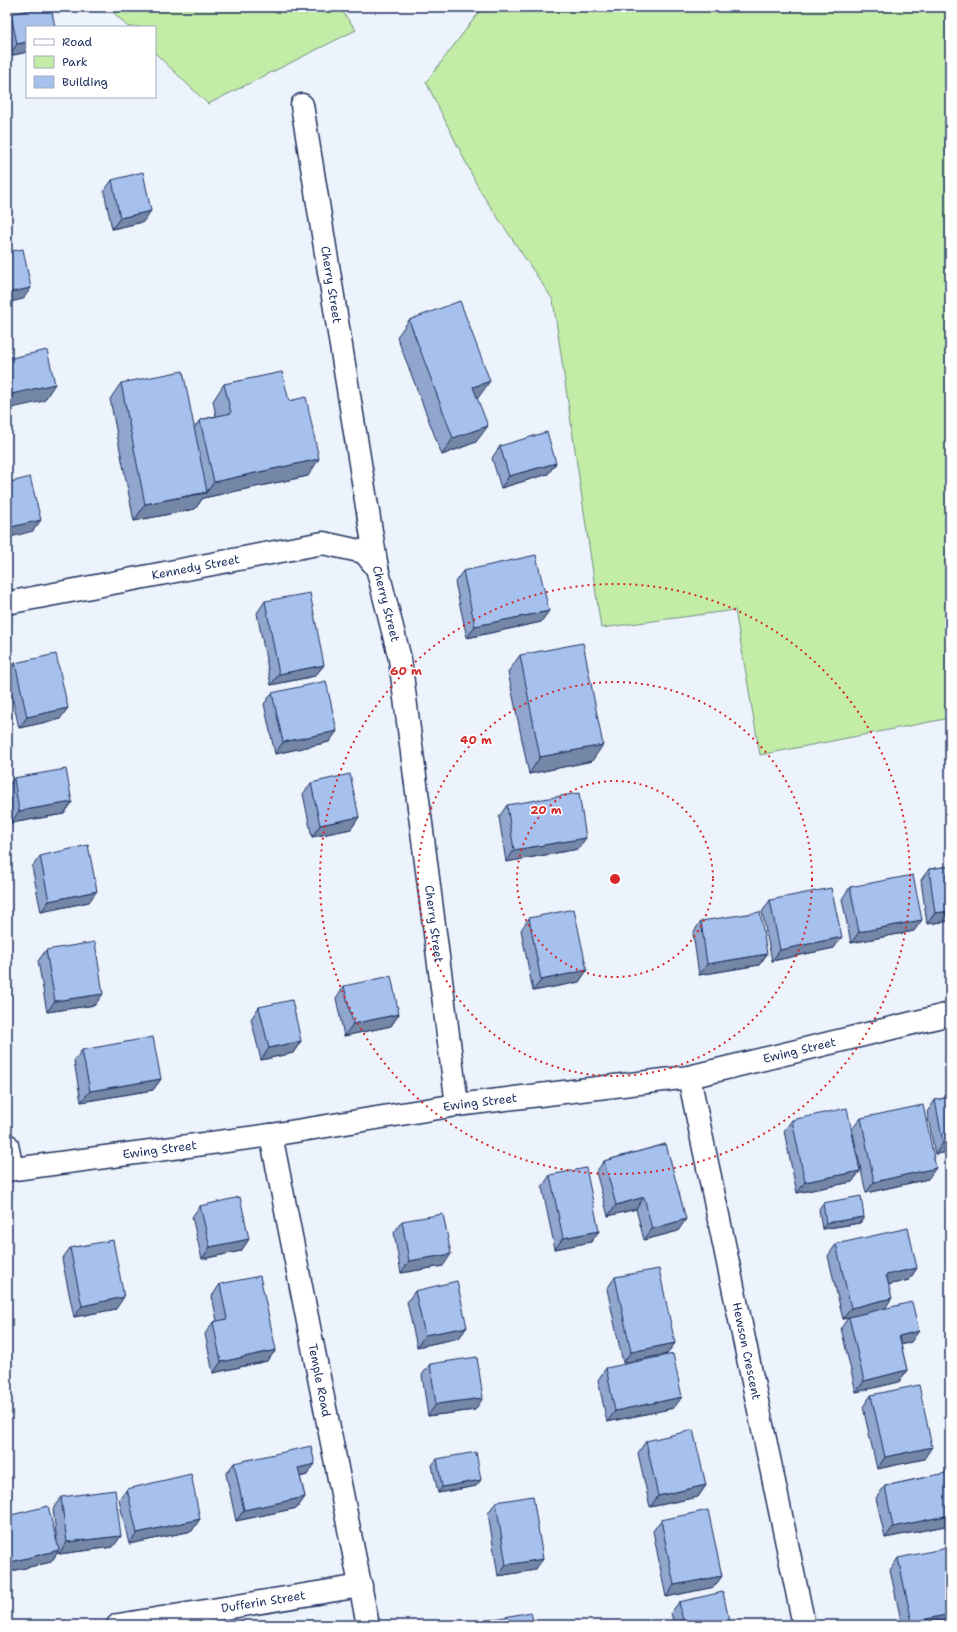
<svg xmlns="http://www.w3.org/2000/svg" width="957" height="1632" viewBox="0 0 957 1632" font-family="'Shantell Sans',sans-serif">
<style>
.green{fill:#c3eca7;stroke:#6f8e82}
.lines{fill:none;stroke-linecap:round;stroke-linejoin:round}
.minor-casing{stroke:#1b2f5e;stroke-width:25}
.minor{stroke:#fff;stroke-width:22}
.wall{fill:#90a6cd;stroke:#1b2f5e}
.shaded-wall{fill:#7587a7;stroke:#1b2f5e}
.building{fill:#a7c1ee;stroke:#1b2f5e}
.ring{fill:none;stroke:#d62828;stroke-width:2;stroke-dasharray:2 4}
.labels{text-anchor:middle;dominant-baseline:central;stroke-width:3;stroke-linejoin:round;paint-order:stroke}
.street-label{font-size:12px;fill:#1b2f5e;stroke:#fff}
.centre{fill:#d62828;stroke:#fff;stroke-width:2}
.ring-label{font-size:12px;text-anchor:middle;font-weight:bold;fill:#d62828;stroke:#fff;stroke-width:3;stroke-linejoin:round;paint-order:stroke}
</style>
<rect width="100%" height="100%" fill="#edf3fc"/>
<filter id="ink" filterUnits="userSpaceOnUse"><feTurbulence type="fractalNoise" baseFrequency=".025" numOctaves="2"/><feDisplacementMap in="SourceGraphic" scale="8" xChannelSelector="R" yChannelSelector="G"/><feConvolveMatrix kernelMatrix="1 2 1 2 8 2 1 2 1" color-interpolation-filters="sRGB"/></filter>
<g filter="url(#ink)">
<g class="green">
<polygon points="108,7 339,7 356,30 208,104 155,53 155,27 128,27"/>
<polygon points="483,7 950,7 950,718 760,755 735,610 601,628 553,300 480,191 426,82"/>
</g>
<g class="lines">
<defs>
<g id="minor">
<path id="s1" d="M302,105L377,568L400,659L457,1105"/>
<path id="s2" d="M7,603L323,543L364,552L377,568"/>
<path id="s3" d="M689,1077L804,1625"/>
<path id="s4" d="M271,1135L368,1625"/>
<polyline points="7,1145 12,1169"/>
<path id="s5" d="M7,1170L271,1135L457,1105L689,1077L950,1014"/>
<path id="s6" d="M118,1625L361,1586"/>
</g>
</defs>
<use href="#minor" class="minor-casing"/>
<use href="#minor" class="minor"/>
</g>
<g class="wall">
<polygon points="11,14 27,52 9,56 7,46 7,19"/>
<polygon points="112,180 143,222 112,229 104,191"/>
<polygon points="409,320 478,398 477,398 476,442 442,455 397,337"/>
<polygon points="121,383 194,428 200,420 216,416 213,401 224,384 289,401 308,476 203,498 195,509 134,521 110,399"/>
<polygon points="500,446 556,463 548,474 501,488 492,458"/>
<polygon points="463,571 541,622 467,638 455,582"/>
<polygon points="265,601 324,665 315,676 271,685 257,613"/>
<polygon points="520,655 592,761 529,774 508,672"/>
<polygon points="15,663 60,719 19,728 7,674"/>
<polygon points="272,693 337,731 329,742 275,754 264,704"/>
<polygon points="14,778 72,802 64,814 11,823 7,796 7,788"/>
<polygon points="311,783 359,817 351,829 312,837 303,794"/>
<polygon points="507,805 578,849 506,862 499,817"/>
<polygon points="40,856 89,902 41,912 32,867"/>
<polygon points="950,866 950,921 927,924 921,880 929,869"/>
<polygon points="850,887 914,931 851,943 842,899"/>
<polygon points="770,900 834,948 772,961 762,912"/>
<polygon points="529,918 587,970 579,982 533,991 521,930"/>
<polygon points="701,921 767,954 759,965 699,975 693,933"/>
<polygon points="46,950 95,1005 47,1012 38,961"/>
<polygon points="344,986 399,1014 391,1026 344,1036 336,998"/>
<polygon points="259,1007 301,1041 293,1053 261,1060 251,1019"/>
<polygon points="82,1050 161,1079 153,1090 81,1102 74,1061"/>
<polygon points="950,1097 950,1152 935,1154 927,1112 935,1100"/>
<polygon points="861,1118 928,1179 866,1193 852,1129"/>
<polygon points="792,1120 860,1171 852,1182 797,1193 784,1131"/>
<polygon points="666,1144 678,1231 644,1240 636,1209 608,1216 596,1172 604,1161"/>
<polygon points="550,1175 599,1231 591,1242 555,1249 542,1187"/>
<polygon points="823,1203 864,1217 860,1223 822,1229 819,1209"/>
<polygon points="200,1206 249,1239 241,1251 202,1259 192,1217"/>
<polygon points="402,1221 443,1266 401,1273 394,1233"/>
<polygon points="836,1244 917,1268 909,1280 888,1285 885,1308 911,1342 901,1345 907,1370 899,1382 856,1392 841,1328 848,1318 843,1319 828,1256"/>
<polygon points="70,1248 116,1309 74,1317 62,1259"/>
<polygon points="615,1277 675,1343 667,1354 623,1363 607,1289"/>
<polygon points="220,1284 276,1350 267,1361 213,1373 205,1334 213,1322 217,1321 212,1296"/>
<polygon points="415,1291 467,1327 459,1338 417,1347 407,1302"/>
<polygon points="430,1364 475,1410 428,1416 422,1375"/>
<polygon points="606,1368 674,1408 607,1422 598,1380"/>
<polygon points="871,1395 924,1459 877,1469 863,1407"/>
<polygon points="646,1441 706,1485 698,1497 650,1507 638,1453"/>
<polygon points="437,1459 476,1486 438,1493 432,1465"/>
<polygon points="234,1463 307,1475 300,1477 305,1497 297,1508 236,1521 226,1474"/>
<polygon points="950,1472 950,1525 885,1538 876,1498 885,1486"/>
<polygon points="127,1489 192,1531 129,1544 119,1500"/>
<polygon points="61,1497 121,1536 113,1547 59,1554 58,1552 51,1562 7,1572 7,1516 57,1541 53,1509"/>
<polygon points="496,1502 543,1559 535,1570 498,1576 488,1513"/>
<polygon points="661,1520 722,1576 714,1587 666,1597 653,1531"/>
<polygon points="898,1558 943,1625 902,1625 890,1570"/>
<polygon points="679,1602 730,1625 674,1625 671,1613"/>
<polygon points="489,1620 491,1625 486,1625"/>
</g>
<g class="shaded-wall">
<polygon points="27,42 27,52 9,56 17,44"/>
<polygon points="151,211 143,222 112,229 120,218"/>
<polygon points="31,288 23,299 7,303 7,293"/>
<polygon points="490,381 478,398 462,404 473,387"/>
<polygon points="55,384 44,401 7,409 7,395"/>
<polygon points="488,426 476,442 442,455 453,438"/>
<polygon points="319,459 308,476 203,498 195,509 134,521 145,504 206,493 214,482"/>
<polygon points="556,463 548,474 501,488 509,476"/>
<polygon points="41,520 33,531 7,538 7,528"/>
<polygon points="549,611 541,622 467,638 475,626"/>
<polygon points="324,665 315,676 271,685 279,674"/>
<polygon points="68,708 60,719 19,728 27,717"/>
<polygon points="337,731 329,742 275,754 283,742"/>
<polygon points="603,745 592,761 529,774 540,757"/>
<polygon points="72,802 64,814 11,823 19,811"/>
<polygon points="359,817 351,829 312,837 320,825"/>
<polygon points="586,838 578,849 506,862 514,850"/>
<polygon points="97,891 89,902 41,912 49,901"/>
<polygon points="950,911 950,921 927,924 935,913"/>
<polygon points="922,920 914,931 851,943 859,932"/>
<polygon points="842,937 834,948 772,961 780,950"/>
<polygon points="767,954 759,965 699,975 707,964"/>
<polygon points="587,970 579,982 533,991 541,980"/>
<polygon points="103,994 95,1005 47,1012 55,1001"/>
<polygon points="399,1014 391,1026 344,1036 353,1024"/>
<polygon points="301,1041 293,1053 261,1060 269,1048"/>
<polygon points="161,1079 153,1090 81,1102 90,1091"/>
<polygon points="950,1142 950,1152 935,1154 943,1143"/>
<polygon points="936,1168 928,1179 866,1193 874,1182"/>
<polygon points="860,1171 852,1182 797,1193 805,1182"/>
<polygon points="644,1197 636,1209 608,1216 616,1205"/>
<polygon points="864,1217 860,1223 822,1229 826,1223"/>
<polygon points="686,1219 678,1231 644,1240 652,1229"/>
<polygon points="599,1231 591,1242 555,1249 563,1238"/>
<polygon points="249,1239 241,1251 202,1259 210,1247"/>
<polygon points="451,1254 443,1266 401,1273 409,1261"/>
<polygon points="917,1268 909,1280 878,1287 886,1275"/>
<polygon points="124,1297 116,1309 74,1317 82,1306"/>
<polygon points="892,1298 884,1310 849,1317 848,1318 843,1319 851,1308"/>
<polygon points="467,1327 459,1338 417,1347 425,1335"/>
<polygon points="919,1331 911,1342 891,1347 899,1336"/>
<polygon points="675,1343 667,1354 623,1363 631,1352"/>
<polygon points="276,1350 267,1361 213,1373 221,1362"/>
<polygon points="907,1370 899,1382 856,1392 864,1381"/>
<polygon points="682,1397 674,1408 607,1422 615,1411"/>
<polygon points="483,1398 475,1410 428,1416 436,1404"/>
<polygon points="932,1447 924,1459 877,1469 885,1457"/>
<polygon points="315,1464 307,1475 290,1479 298,1468"/>
<polygon points="481,1480 476,1486 438,1493 442,1487"/>
<polygon points="706,1485 698,1497 650,1507 658,1496"/>
<polygon points="305,1497 297,1508 236,1521 244,1510"/>
<polygon points="950,1515 950,1525 885,1538 893,1527"/>
<polygon points="200,1519 192,1531 129,1544 137,1533"/>
<polygon points="121,1536 113,1547 59,1554 67,1542"/>
<polygon points="59,1550 51,1562 7,1572 7,1563"/>
<polygon points="543,1559 535,1570 498,1576 506,1565"/>
<polygon points="722,1576 714,1587 666,1597 674,1585"/>
<polygon points="950,1614 950,1624 943,1625 910,1625 912,1622"/>
</g>
<g class="building">
<polygon points="44,7 51,7 55,27 27,27 27,42 17,44 11,14"/>
<polygon points="143,172 151,211 120,218 112,180"/>
<polygon points="23,249 31,288 7,293 7,252"/>
<polygon points="460,301 490,381 473,387 488,426 453,438 409,320"/>
<polygon points="47,350 55,384 7,395 7,359"/>
<polygon points="183,371 207,492 145,504 121,383"/>
<polygon points="282,372 289,401 306,397 319,459 214,482 200,420 231,413 224,384"/>
<polygon points="7,417 10,429 7,430"/>
<polygon points="547,432 556,463 509,476 500,446"/>
<polygon points="30,477 41,520 7,528 7,483"/>
<polygon points="536,555 549,611 475,626 463,571"/>
<polygon points="310,593 324,665 279,674 265,601"/>
<polygon points="583,643 603,745 540,757 520,655"/>
<polygon points="56,654 68,708 27,717 15,663"/>
<polygon points="326,681 337,731 283,742 272,693"/>
<polygon points="66,769 72,802 19,811 14,778"/>
<polygon points="350,774 359,817 320,825 311,783"/>
<polygon points="579,793 586,838 514,850 507,805"/>
<polygon points="88,845 97,891 49,901 40,856"/>
<polygon points="950,866 950,911 935,913 929,869"/>
<polygon points="913,875 922,920 859,932 850,887"/>
<polygon points="831,888 842,937 780,950 770,900"/>
<polygon points="574,909 587,970 541,980 529,918"/>
<polygon points="760,912 767,954 707,964 701,921"/>
<polygon points="95,942 103,994 55,1001 46,950"/>
<polygon points="391,976 399,1014 353,1024 344,986"/>
<polygon points="292,1000 301,1041 269,1048 259,1007"/>
<polygon points="153,1037 161,1079 90,1091 82,1050"/>
<polygon points="950,1097 950,1142 943,1143 935,1100"/>
<polygon points="923,1105 936,1168 874,1182 861,1118"/>
<polygon points="847,1108 860,1171 805,1182 792,1120"/>
<polygon points="666,1144 686,1219 652,1229 644,1197 616,1205 604,1161"/>
<polygon points="586,1168 599,1231 563,1238 550,1175"/>
<polygon points="861,1196 864,1217 826,1223 823,1203"/>
<polygon points="240,1197 249,1239 210,1247 200,1206"/>
<polygon points="443,1214 451,1254 409,1261 402,1221"/>
<polygon points="908,1228 917,1268 886,1275 892,1298 851,1308 836,1244"/>
<polygon points="113,1240 124,1297 82,1306 70,1248"/>
<polygon points="659,1269 675,1343 631,1352 615,1277"/>
<polygon points="260,1276 276,1350 221,1362 213,1322 227,1319 220,1284"/>
<polygon points="457,1281 467,1327 425,1335 415,1291"/>
<polygon points="912,1302 919,1331 899,1336 907,1370 864,1381 849,1317"/>
<polygon points="673,1354 682,1397 615,1411 606,1368"/>
<polygon points="477,1357 483,1398 436,1404 430,1364"/>
<polygon points="919,1385 932,1447 885,1457 871,1395"/>
<polygon points="693,1430 706,1485 658,1496 646,1441"/>
<polygon points="311,1446 315,1464 298,1468 305,1497 244,1510 234,1463"/>
<polygon points="476,1452 481,1480 442,1487 437,1459"/>
<polygon points="950,1472 950,1515 893,1527 885,1486"/>
<polygon points="191,1474 200,1519 137,1533 127,1489"/>
<polygon points="115,1490 121,1536 67,1542 61,1497"/>
<polygon points="533,1496 543,1559 506,1565 496,1502"/>
<polygon points="48,1506 59,1550 7,1563 7,1516"/>
<polygon points="708,1510 722,1576 674,1585 661,1520"/>
<polygon points="947,1548 950,1562 950,1614 912,1622 898,1558"/>
<polygon points="723,1592 730,1625 684,1625 679,1602"/>
<polygon points="531,1612 534,1625 491,1625 489,1620"/>
</g>
</g>
<g class="ring">
<circle cx="615" cy="879" r="98"/>
<circle cx="615" cy="879" r="197"/>
<circle cx="615" cy="879" r="295"/>
</g>
<g class="labels">
<g class="street-label">
<text stroke="none"><textPath href="#s1" startOffset="182">Cherry Street</textPath></text>
<text stroke="none"><textPath href="#s2" startOffset="192">Kennedy Street</textPath></text>
<text stroke="none"><textPath href="#s1" startOffset="506">Cherry Street</textPath></text>
<text stroke="none"><textPath href="#s1" startOffset="830">Cherry Street</textPath></text>
<text stroke="none"><textPath href="#s5" startOffset="802">Ewing Street</textPath></text>
<text stroke="none"><textPath href="#s5" startOffset="478">Ewing Street</textPath></text>
<text stroke="none"><textPath href="#s5" startOffset="154">Ewing Street</textPath></text>
<text stroke="none"><textPath href="#s3" startOffset="280">Hewson Crescent</textPath></text>
<text stroke="none"><textPath href="#s4" startOffset="250">Temple Road</textPath></text>
<text stroke="none"><textPath href="#s6" startOffset="147">Dufferin Street</textPath></text>
</g>
</g>
<circle cx="615" cy="879" r="6" class="centre"/>
<g class="ring-label">
<text x="406" y="675">60 m</text>
<text x="476" y="744">40 m</text>
<text x="546" y="814">20 m</text>
</g>
<rect width="957" height="1632" fill="none" stroke="#fff" stroke-width="24"/>
<rect x="12" y="12" width="933" height="1608" fill="none" stroke="#1b2f5e" stroke-width="1.5" filter="url(#ink)"/>
<rect x="26" y="26" width="130" height="72" fill="#ffffff" stroke="#a4acbf"/>
<rect x="34" y="39" width="20" height="6" fill="#ffffff" stroke="#a4acbf"/>
<text x="62" y="46" font-size="12" fill="#1b2f5e">Road</text>
<rect x="34" y="56" width="20" height="12" fill="#c3eca7" stroke="#a4acbf"/>
<text x="62" y="66" font-size="12" fill="#1b2f5e">Park</text>
<rect x="34" y="76" width="20" height="12" fill="#a7c1ee" stroke="#a4acbf"/>
<text x="62" y="86" font-size="12" fill="#1b2f5e">Building</text>
</svg>
